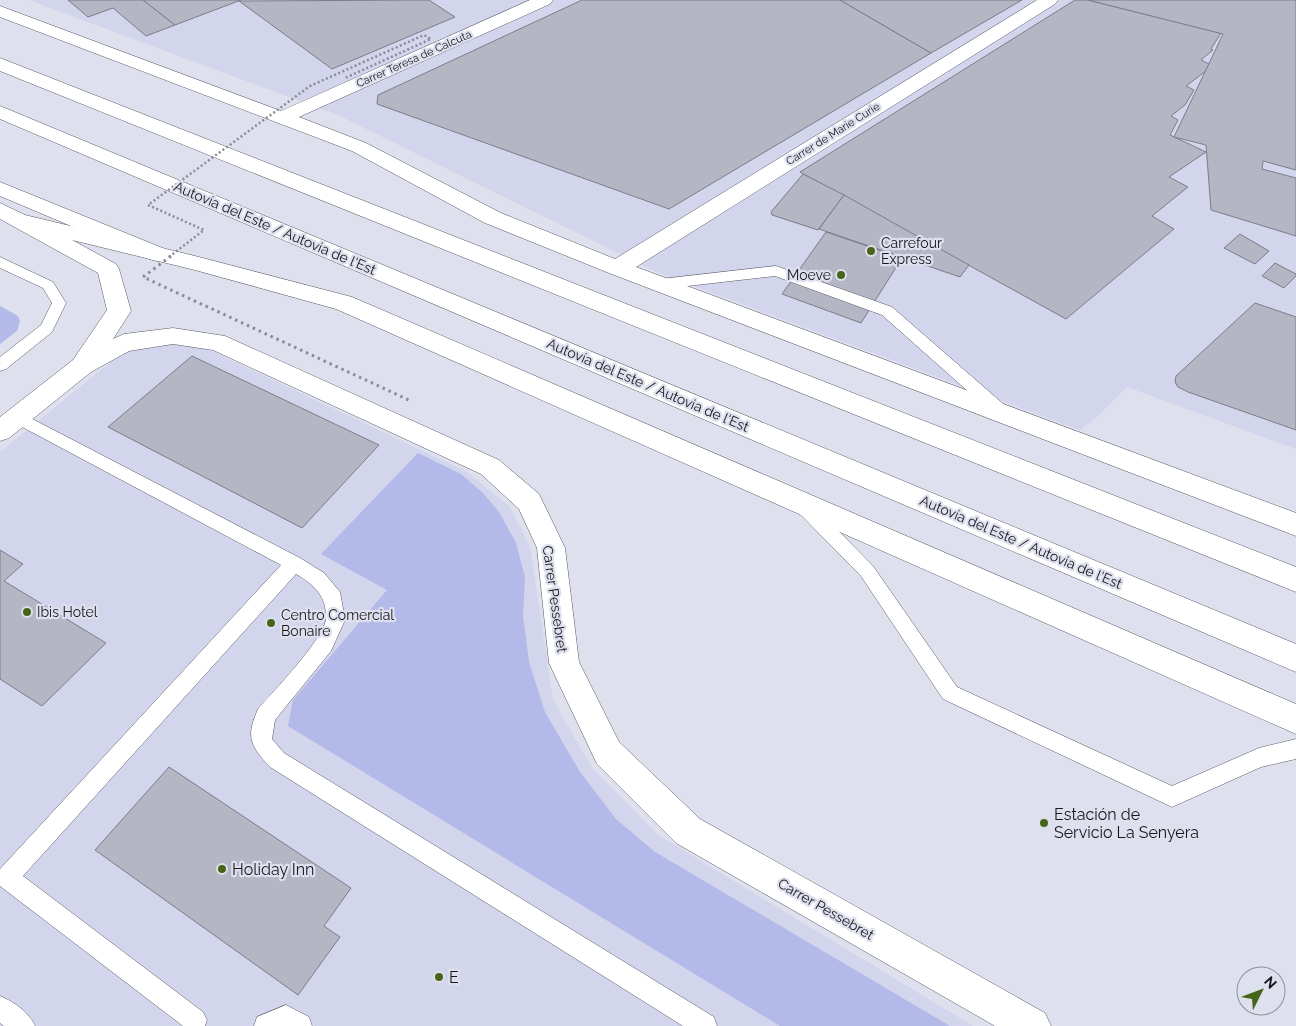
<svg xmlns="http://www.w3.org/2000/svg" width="1296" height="1026" viewBox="0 0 1296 1026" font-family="Raleway,sans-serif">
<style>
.built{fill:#d2d5eb}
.green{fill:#b3b9e9}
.building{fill:#b4b6c4;stroke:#7b7d8a}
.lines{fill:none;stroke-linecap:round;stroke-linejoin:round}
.service-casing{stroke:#575965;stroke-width:1}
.minor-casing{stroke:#575965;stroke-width:1}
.motorway-casing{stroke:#575965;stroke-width:1}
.service{fill:#fff;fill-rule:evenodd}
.minor{fill:#fff;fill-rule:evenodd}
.motorway{fill:#fff;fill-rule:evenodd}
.path-bridge-far1{stroke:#8a8b96;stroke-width:2.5;stroke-dasharray:2 2.5;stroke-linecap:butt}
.path-bridge{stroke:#8a8b96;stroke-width:3;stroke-dasharray:2.5 4;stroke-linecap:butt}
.poi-dot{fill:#466519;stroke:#dee0ee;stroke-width:2}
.labels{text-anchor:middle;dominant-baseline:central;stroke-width:4.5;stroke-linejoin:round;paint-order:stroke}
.far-street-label{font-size:11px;fill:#17171c;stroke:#dee0ee}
.street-label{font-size:14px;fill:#17171c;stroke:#dee0ee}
.poi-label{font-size:14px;fill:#17171c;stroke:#dee0ee;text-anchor:start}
.near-poi-label{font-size:16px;fill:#17171c;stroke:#dee0ee;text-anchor:start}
</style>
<rect width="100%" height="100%" fill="#dee0ee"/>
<g class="built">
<polygon points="29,0 1296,0 1296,449 1127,387 1098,416 1080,430 656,272 340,116"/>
<polygon points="155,343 197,344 467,472 509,506 530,546 553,700 592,768 658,835 973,1026 0,1026 0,452 123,352"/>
</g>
<g class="green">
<polygon points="0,306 18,316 20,321 17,331 0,344"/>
<polygon points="418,453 461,474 483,493 499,512 516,543 525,577 523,616 529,662 545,712 580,772 616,819 655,852 950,1026 780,1026 288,726 293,700 387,590 321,554"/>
</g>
<g class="building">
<polygon points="68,0 143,0 175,25 146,36 113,8 88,17"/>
<polygon points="143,0 241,0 175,25"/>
<polygon points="429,0 455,17 332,69 239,1"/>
<polygon points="582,0 840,0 931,53 669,209 377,104 378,95"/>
<polygon points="840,0 1022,0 931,53"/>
<polygon points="1075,0 1088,0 1221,33 1211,49 1213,50 1201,60 1209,64 1206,71 1186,86 1194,90 1185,105 1171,116 1178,120 1170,135 1206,152 1169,177 1188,187 1152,216 1174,229 1066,319 800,172"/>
<polygon points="1088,0 1296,0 1296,170 1263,161 1262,169 1296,178 1296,236 1211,210 1206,145 1174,137 1223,34"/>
<polygon points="803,174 844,195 818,230 772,215 771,212"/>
<polygon points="844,195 899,226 969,265 960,277 819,229"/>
<polygon points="826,232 902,258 861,323 782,294"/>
<polygon points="1240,234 1269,251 1255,264 1224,248"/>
<polygon points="1275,263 1296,274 1296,276 1284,288 1262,276"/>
<polygon points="1255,303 1296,317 1296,430 1188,392 1178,387 1175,382 1176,376"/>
<polygon points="192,356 379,445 302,528 108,427"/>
<polygon points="0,550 23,564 4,581 106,643 42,706 0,679"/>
<polygon points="169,767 351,888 324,926 340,937 298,995 95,850"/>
</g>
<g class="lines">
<defs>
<g id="service">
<polygon points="0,257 53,282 66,303 52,332 6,369 0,371 0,357 41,325 52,303 43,288 0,268"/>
<polygon points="776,266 892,307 1009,409 1011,413 1009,417 1003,419 997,417 882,315 775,276 661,289 656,287 654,284 656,281 661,279"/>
<path d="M17,411L300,558L324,573L340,592L345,620L331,651L275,720L272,739L284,753L714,1017L717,1026H683L270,767C251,746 245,738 258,709C272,693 326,637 326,618C327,596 313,584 296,574L23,876L203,1012L207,1020L205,1026H183L0,886V869L281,565L11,421L9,417L11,413Z"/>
<polygon points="805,501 811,503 873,566 957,687 1172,786 1259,748 1296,739 1296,759 1261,767 1172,807 943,699 861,576 799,513 796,508 799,503"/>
<path d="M0,996C14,1002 29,1012 35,1026H4L0,1023Z"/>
<polygon points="286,1005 309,1017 312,1026 254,1026 257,1017"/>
</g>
<g id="minor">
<polygon points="530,0 553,0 550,4 299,117 366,143 501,213 615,259 1037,0 1058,0 1055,4 636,267 1296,513 1296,536 609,273 485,223 352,151 0,17 0,6 281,111"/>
<polygon points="0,203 25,215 195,256 352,297 1296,704 1296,734 336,309 195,270 72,240 116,264 119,269 131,311 113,339 124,334 173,328 225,336 499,460 539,494 565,548 579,662 619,742 700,819 1045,1013 1051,1026 995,1026 676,843 597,764 549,663 537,548 519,509 481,474 213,350 173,344 129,351 91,372 9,438 0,441 0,417 73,360 107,310 98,273 0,219"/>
</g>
<g id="motorway">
<polygon points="0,58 1296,567 1296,592 0,71"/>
<polygon points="0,106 1296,644 1296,672 0,119"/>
<polygon points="0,182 165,249 168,254 165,259 157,261 149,259 0,196"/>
</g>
</defs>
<use href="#service" class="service-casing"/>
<use href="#minor" class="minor-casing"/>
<use href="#motorway" class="motorway-casing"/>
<use href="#service" class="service"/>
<use href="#minor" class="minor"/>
<use href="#motorway" class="motorway"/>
<polyline class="path-bridge-far1" points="169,257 204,230 148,205 310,86 424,35 431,39 345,78"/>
<polyline class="path-bridge" points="171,256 143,277 411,401"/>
</g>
<g class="poi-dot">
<circle cx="871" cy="251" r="5"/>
<circle cx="841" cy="275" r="5"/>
<circle cx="27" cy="612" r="5"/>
<circle cx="271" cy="623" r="5"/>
<circle cx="1044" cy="823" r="5"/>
<circle cx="222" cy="869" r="5"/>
<circle cx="439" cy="977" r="5"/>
</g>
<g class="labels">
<g class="far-street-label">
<text transform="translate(414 59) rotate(-24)">Carrer Teresa de Calcuta</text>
<text transform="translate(833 134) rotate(-32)">Carrer de Marie Curie</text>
</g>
<g class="street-label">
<text transform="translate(275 228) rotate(23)">Autovía del Este / Autovia de l'Est</text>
<text transform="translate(648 385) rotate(23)">Autovía del Este / Autovia de l'Est</text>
<text transform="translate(1021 542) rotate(23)">Autovía del Este / Autovia de l'Est</text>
<text transform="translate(555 599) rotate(82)">Carrer Pessebret</text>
<text transform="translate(826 909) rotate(30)">Carrer Pessebret</text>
</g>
<g class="poi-label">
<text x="881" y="243">Carrefour<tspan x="881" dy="16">Express</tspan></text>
<text x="831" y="275" text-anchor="end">Moeve</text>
<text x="37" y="612">Ibis Hotel</text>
<text x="281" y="615">Centro Comercial<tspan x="281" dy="16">Bonaire</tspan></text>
</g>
<g class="near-poi-label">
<text x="1054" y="814">Estación de<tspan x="1054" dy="18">Servicio La Senyera</tspan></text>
<text x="232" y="869">Holiday Inn</text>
<text x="449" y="977">E</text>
</g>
</g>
<g transform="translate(1261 991) rotate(48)"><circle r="24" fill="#dee0ee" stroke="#8e909a"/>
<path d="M0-4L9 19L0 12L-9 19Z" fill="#466519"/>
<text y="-8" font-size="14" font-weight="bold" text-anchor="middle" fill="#17171c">N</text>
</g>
</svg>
